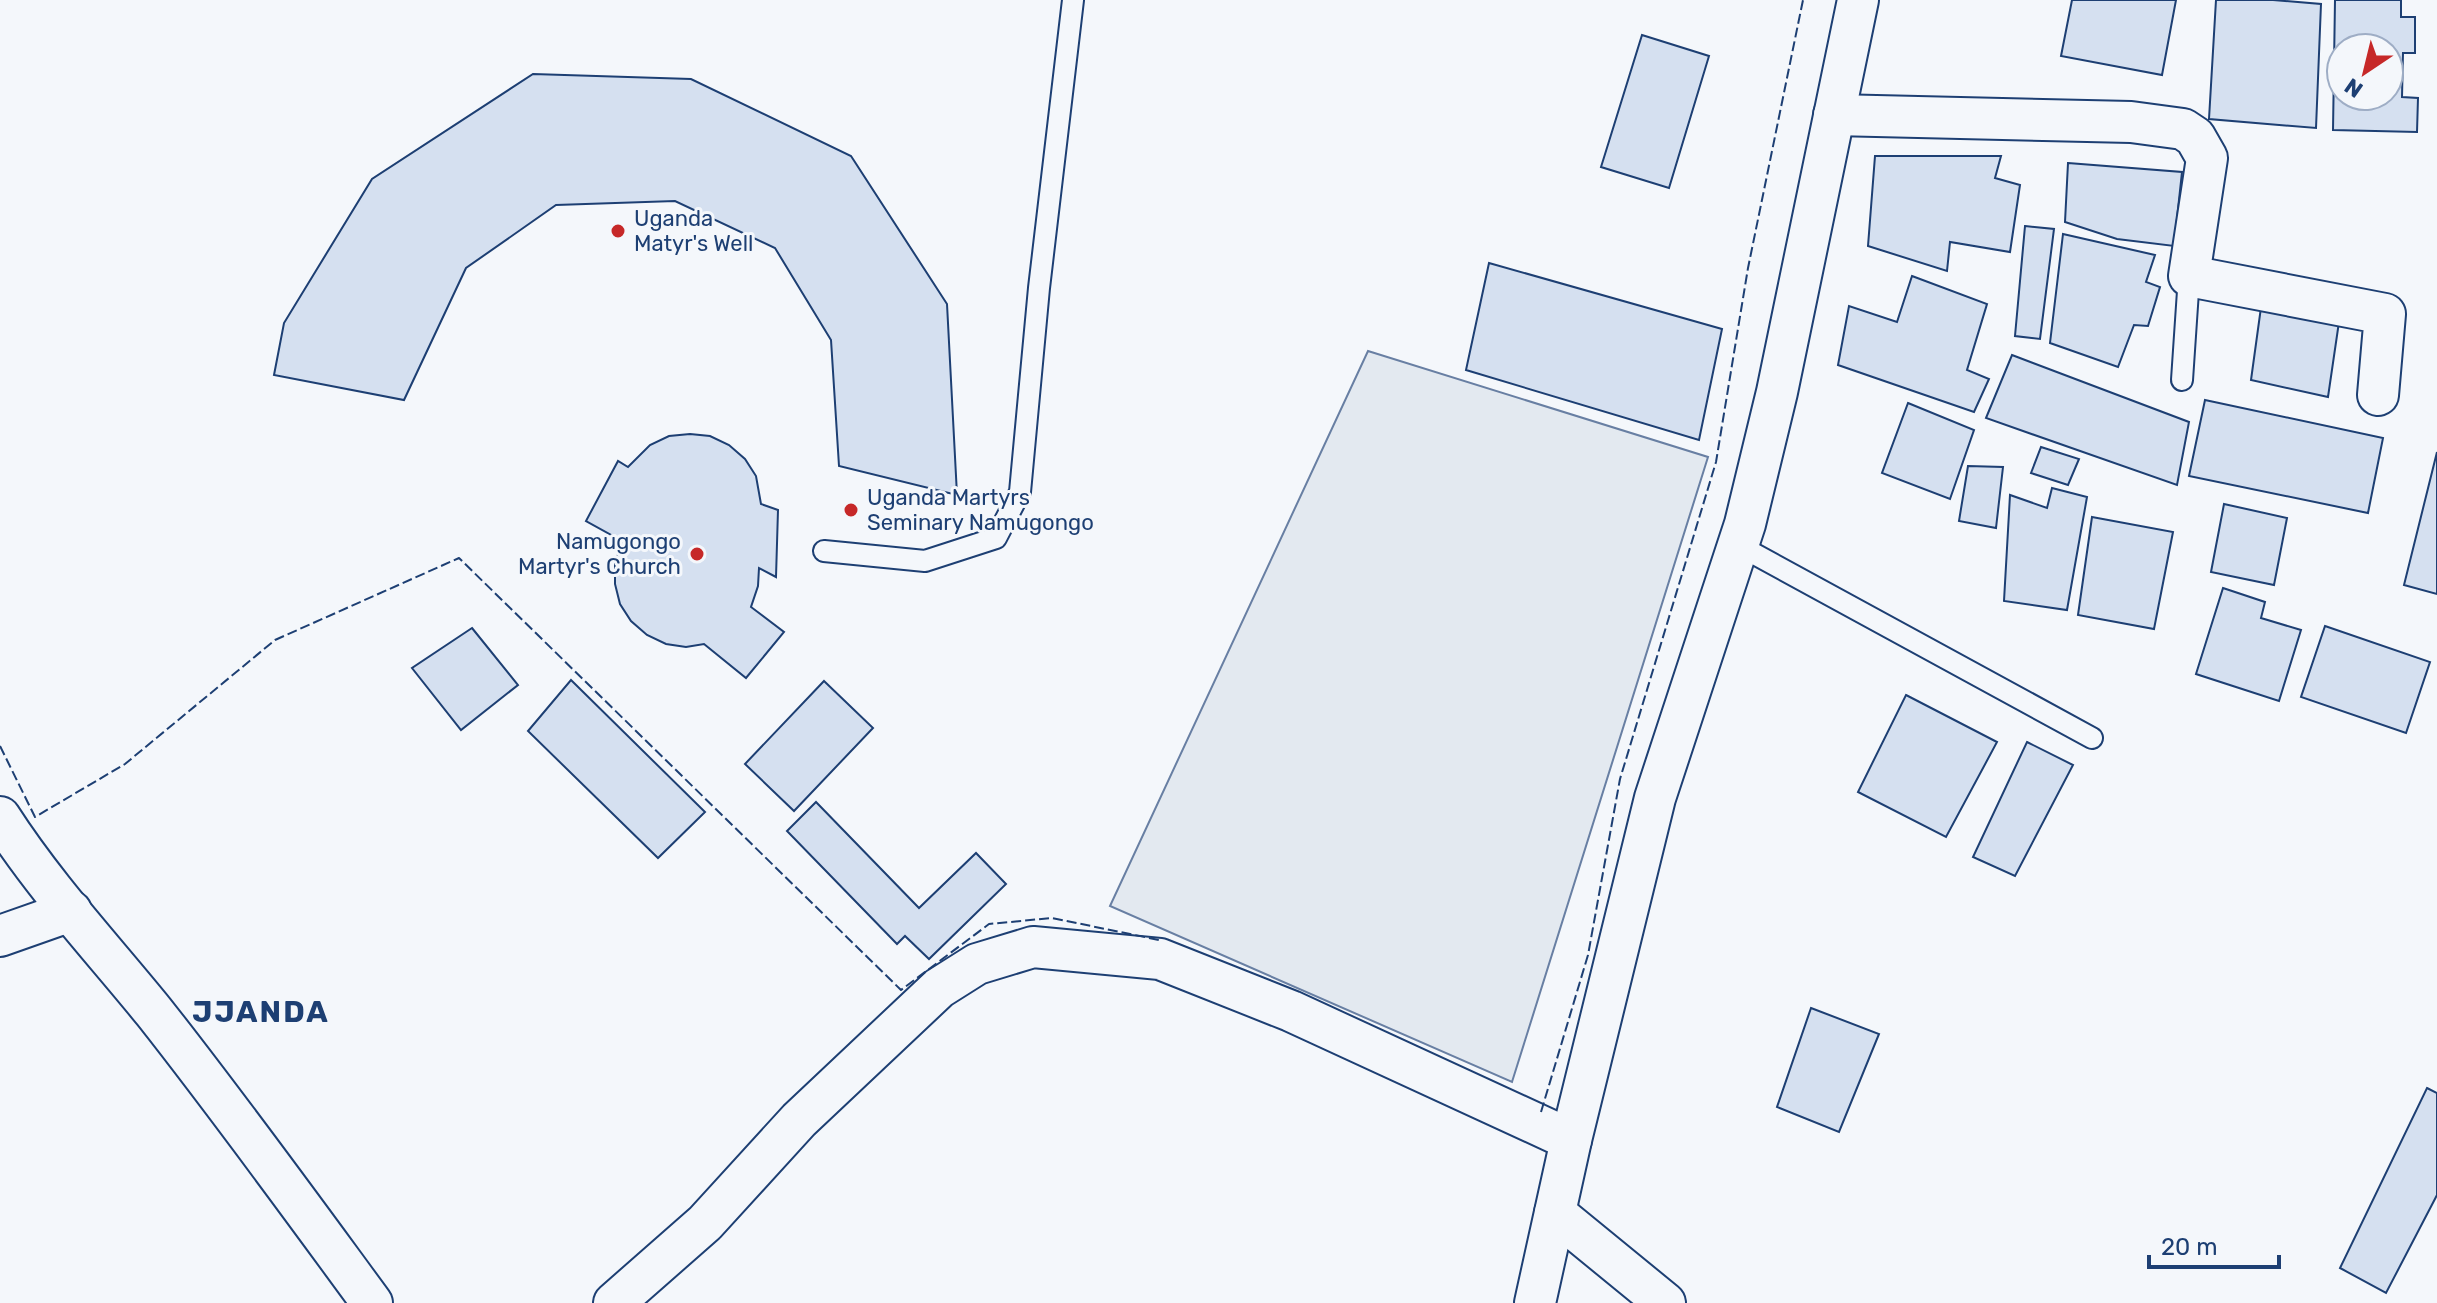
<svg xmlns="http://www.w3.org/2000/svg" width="2437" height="1303" viewBox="0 0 2437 1303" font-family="Rubik,sans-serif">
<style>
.green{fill:#e3e9f0;stroke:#687fa3;stroke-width:2}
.building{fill:#d5e0f0;stroke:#1d3f73;stroke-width:2;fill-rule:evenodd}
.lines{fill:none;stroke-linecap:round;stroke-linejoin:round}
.lane-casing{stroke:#1d3f73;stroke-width:24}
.street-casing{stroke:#1d3f73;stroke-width:44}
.lane{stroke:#f4f7fb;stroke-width:20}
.street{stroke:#f4f7fb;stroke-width:40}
.fence{stroke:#1d3f73;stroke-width:2;stroke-dasharray:10 4;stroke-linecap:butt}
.poi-dot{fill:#c62828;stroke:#f4f7fb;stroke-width:3}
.labels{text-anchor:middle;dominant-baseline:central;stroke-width:6;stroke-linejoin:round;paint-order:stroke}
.poi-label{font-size:22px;fill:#1d3f73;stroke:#f4f7fb;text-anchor:start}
.district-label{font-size:30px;font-weight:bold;letter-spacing:2px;fill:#1d3f73;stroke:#f4f7fb}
</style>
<rect width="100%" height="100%" fill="#f4f7fb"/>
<polygon class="green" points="1368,351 1708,457 1512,1082 1110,906"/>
<g class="building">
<polygon points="2072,0 2176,0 2162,75 2061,56"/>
<polygon points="2216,0 2273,0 2321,4 2316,128 2209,119"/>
<path d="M2335,0H2401V17H2415V53H2403L2402,97L2418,98L2417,132L2333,130ZM2341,48H2389V96H2341Z"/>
<polygon points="1642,35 1709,56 1669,188 1601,167"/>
<polygon points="533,74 691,79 851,156 947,304 957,495 839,466 831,340 775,248 675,201 556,205 466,268 404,400 274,375 284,323 372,179"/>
<polygon points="1875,156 2001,156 1995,178 2020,185 2010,252 1950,242 1947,271 1868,246"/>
<polygon points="2068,163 2182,172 2174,246 2117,239 2065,222"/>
<polygon points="2025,226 2054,229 2040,339 2015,336"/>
<polygon points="2063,234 2155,255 2146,282 2160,287 2148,326 2134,325 2118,367 2050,343"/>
<polygon points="1489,263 1722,329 1699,440 1466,370"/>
<polygon points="1912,276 1987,304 1967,370 1989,379 1974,412 1838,365 1849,306 1897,322"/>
<polygon points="2262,300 2340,315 2328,397 2251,380"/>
<polygon points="2012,355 2189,422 2177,485 1986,418"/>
<polygon points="2205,400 2383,438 2368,513 2189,476"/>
<polygon points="1908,403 1974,430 1950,499 1882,473"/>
<polygon points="690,434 710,436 729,445 745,459 756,476 761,504 778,510 776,577 759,568 758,586 751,607 784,632 746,678 704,644 686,647 666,644 647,635 631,621 620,604 615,584 615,564 622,541 586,521 618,461 628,467 650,445 669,436"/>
<polygon points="2041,447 2079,459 2068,485 2031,473"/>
<polygon points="2437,452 2437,594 2404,585"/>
<polygon points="1968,466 2003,467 1996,528 1959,521"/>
<polygon points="2052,488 2087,497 2067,610 2004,601 2010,495 2047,508"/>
<polygon points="2224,504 2287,518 2274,585 2211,572"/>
<polygon points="2092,517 2173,532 2154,629 2078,615"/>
<polygon points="2223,588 2265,602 2261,618 2301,630 2279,701 2196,674"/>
<polygon points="2325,626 2430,662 2406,733 2301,697"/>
<polygon points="472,628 518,685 461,730 412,668"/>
<polygon points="571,680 705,812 658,858 528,731"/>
<polygon points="824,681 873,728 794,811 745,764"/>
<polygon points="1906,695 1997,742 1946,837 1858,792"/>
<polygon points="2027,742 2073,765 2015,876 1973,857"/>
<polygon points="816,802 919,908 976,853 1006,884 929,959 905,936 897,944 787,831"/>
<polygon points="1811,1008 1879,1034 1839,1132 1777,1107"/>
<polygon points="2427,1088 2437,1093 2437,1195 2386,1293 2340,1268"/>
</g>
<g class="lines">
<defs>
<g id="lane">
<polyline points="2182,380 2189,276"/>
<polyline points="1738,545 2092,738"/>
<polyline points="824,551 925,561 996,538 1020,492 1039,288 1073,0"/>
</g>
<g id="street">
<polyline points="1834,115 2131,122 2183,129 2195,137 2207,158 2189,276 2385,314 2378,395"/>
<path d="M0,817C45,887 102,948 154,1012C229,1107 300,1205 372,1303"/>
<polyline points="0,936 71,911"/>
<polyline points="1555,1213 1665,1303"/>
<polyline points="614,1303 705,1223 799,1120 939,988 977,964 1033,947 1160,959 1291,1011 1571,1140"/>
<polyline points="1535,1303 1571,1140 1655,798 1745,524 1777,392 1858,0"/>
</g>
</defs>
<use href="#lane" class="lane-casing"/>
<use href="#street" class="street-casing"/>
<use href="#lane" class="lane"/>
<use href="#street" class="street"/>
<g class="fence">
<polyline points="0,746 35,817 125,764 275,640 459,558 901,990 989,924 1052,918 1159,940"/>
<polyline points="1541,1112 1588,955 1620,779 1716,462 1748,268 1803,0"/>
</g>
</g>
<g class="poi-dot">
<circle cx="618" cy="231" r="8"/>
<circle cx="851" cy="510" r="8"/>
<circle cx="697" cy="554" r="8"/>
</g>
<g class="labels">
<g class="poi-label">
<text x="634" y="218">Uganda<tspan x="634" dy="25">Matyr's Well</tspan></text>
<text x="867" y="497">Uganda Martyrs<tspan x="867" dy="25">Seminary Namugongo</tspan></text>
<text x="681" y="541" text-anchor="end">Namugongo<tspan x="681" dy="25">Martyr's Church</tspan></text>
</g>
<g class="district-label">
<text x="261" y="1012">JJANDA</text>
</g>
</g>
<g transform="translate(2365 72) rotate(215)"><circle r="38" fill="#f4f7fb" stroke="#9eadc5" stroke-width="2"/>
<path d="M0-6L14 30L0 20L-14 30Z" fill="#c62828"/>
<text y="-12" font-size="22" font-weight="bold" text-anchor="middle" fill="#1d3f73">N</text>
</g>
<path d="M2149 1255v12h130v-12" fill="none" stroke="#1d3f73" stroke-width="4"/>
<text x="2161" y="1255" font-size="24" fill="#1d3f73" stroke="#f4f7fb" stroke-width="6" paint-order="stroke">20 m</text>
</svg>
